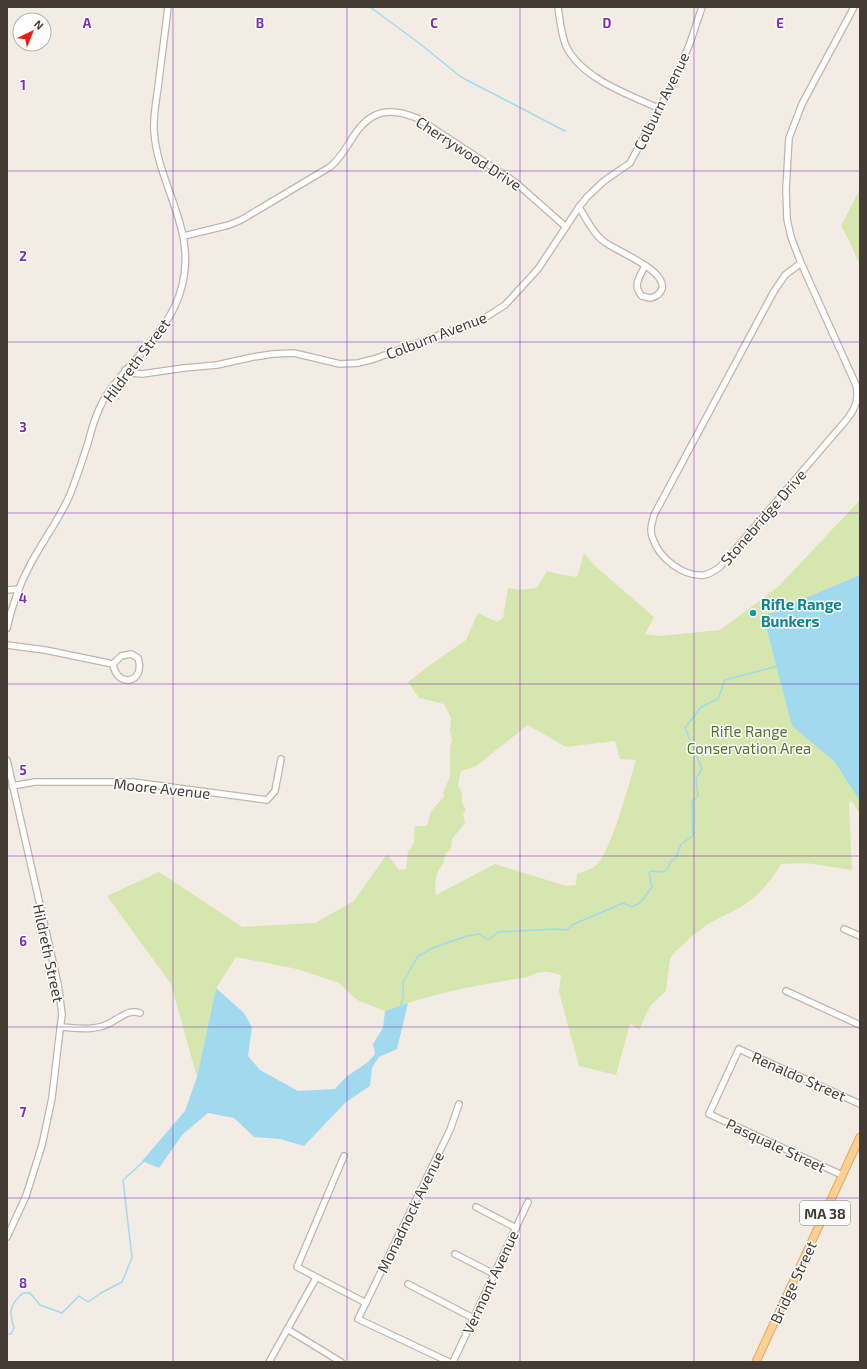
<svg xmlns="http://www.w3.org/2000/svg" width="867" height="1369" viewBox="0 0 867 1369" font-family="'Exo 2',sans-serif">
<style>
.green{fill:#d5e6ae;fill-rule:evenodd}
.water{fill:#a1daee}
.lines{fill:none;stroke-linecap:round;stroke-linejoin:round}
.stream{stroke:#a1daee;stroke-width:1.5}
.minor-casing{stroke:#c0b5aa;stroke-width:8}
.major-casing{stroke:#e0a964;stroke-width:9}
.minor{stroke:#fff;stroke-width:5.5}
.major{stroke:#fccf93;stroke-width:7}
.grid{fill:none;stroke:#7b2cbf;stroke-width:1;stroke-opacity:0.55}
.culture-dot{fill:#0f9aa8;stroke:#fff;stroke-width:1.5}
.labels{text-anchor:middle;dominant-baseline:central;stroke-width:3;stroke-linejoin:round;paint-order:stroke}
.shield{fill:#fff;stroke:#7c7671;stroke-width:1}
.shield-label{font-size:14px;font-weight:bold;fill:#443b34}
.street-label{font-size:15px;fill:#443b34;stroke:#fff}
.culture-label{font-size:15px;font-weight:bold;fill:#0d838f;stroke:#fff;text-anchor:start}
.park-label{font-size:15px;fill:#507429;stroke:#fff}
.grid-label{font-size:13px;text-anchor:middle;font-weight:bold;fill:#7b2cbf;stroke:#fff;stroke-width:3;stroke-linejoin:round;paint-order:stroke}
</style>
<rect width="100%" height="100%" fill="#f2ece4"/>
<g class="green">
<polygon points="860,189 860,265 849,240 841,226"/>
<path d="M860,500V814L851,800L849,804L852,870L806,863L781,864C773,879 758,896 744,905C731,913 717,918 705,926C700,929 698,933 693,935L673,954L670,959L666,991L650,1006L639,1030L630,1023L616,1075L579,1066L559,992L561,975C556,974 549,971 543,972C536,972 530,977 523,978C475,985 430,994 385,1011L357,1000L339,983L297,969L236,957L216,988L197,1077L171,984L107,896L159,872L242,927L315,923L354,901L387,854L399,870L406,869L408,851C417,844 413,836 415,826H427L431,811L444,797L443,793L450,776V748L452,740L450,731L451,718L444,704L419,698L408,682L437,660L466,640L478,613L497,622L503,618L508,588L520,590L537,588L547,571L558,574L577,577L584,553L596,567L654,617L645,634L660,636L720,630L778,587ZM528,725L566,747L615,741L620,759L636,760C630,780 610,858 594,867C589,870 582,872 577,874L576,885L566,886L495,864L436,895C435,889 435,881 437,875C439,866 444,867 445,854L451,849L452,839L465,823L463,814L466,810L462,803V793L458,785L461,771L476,766Z"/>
</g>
<g class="water">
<polygon points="860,575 860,801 835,762 792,726 765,622 768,614"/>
<polygon points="216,988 244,1013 252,1027 248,1056 260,1070 298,1091 335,1089 346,1077 368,1062 375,1054 373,1044 383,1028 385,1011 408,1003 397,1049 379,1057 372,1068 370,1086 346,1102 304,1146 280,1139 254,1137 234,1118 208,1113 182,1135 159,1168 142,1161 185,1111 197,1077"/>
</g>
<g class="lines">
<g class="stream">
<polyline points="370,7 419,43 461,77 565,131"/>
<path d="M401,1005L403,997V982L418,956L435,947L467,936L479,934L488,940L498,932L555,929L567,930L572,925L623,903L632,907L641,902L652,887L649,873L651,871L663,872L668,868L671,861L676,858L681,844L693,836C692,824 693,813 692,801L698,796L696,778L702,769L685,728L701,707L718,699L725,680L778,666"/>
<path d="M7,1334H11L14,1328C9,1312 9,1305 23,1293H30L40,1305L62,1313L79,1296L88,1302L101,1293L122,1282L132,1258L123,1180L144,1161"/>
</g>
<defs>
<g id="minor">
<path d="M558,7C560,20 561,34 566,46C582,79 628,94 660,109"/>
<path d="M579,207C586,218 592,232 602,240C614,251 667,269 662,289C660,294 656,297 650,298L642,296C632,286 640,276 645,266"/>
<path d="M184,236L229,225L241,220L330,167C340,159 346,148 353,137C370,110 390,106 419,119L515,182L566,227"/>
<path d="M801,263L785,275L773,293L654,515C652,523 649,531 653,539C659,558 683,577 704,575C710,574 716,570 721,566L848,418C856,407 859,398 856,385L801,263L791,237L787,219L786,189L789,138L802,104L854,7"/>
<polyline points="125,370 132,373 142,374 184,368 217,365 253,357 273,354 294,353 340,364 358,363 374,359 483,319 505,305 538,269 579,207 587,197 604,181 630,163 673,83 690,43 702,7"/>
<polyline points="7,590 19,589"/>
<path d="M7,628C12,606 19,585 30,565C42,542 58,521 69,497C76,480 82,461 88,443C92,427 97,410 106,396C131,358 171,332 182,286C197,229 158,186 154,131C153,117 156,102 158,88C161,61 165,34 168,7"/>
<polyline points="7,645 45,650 113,664"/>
<path d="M131,654L138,658C146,683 117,689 113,664L121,656Z"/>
<polyline points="7,760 58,984 62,1014 58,1046 52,1098 42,1145 26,1196 7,1237"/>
<polyline points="12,786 35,782 133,782 267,800 275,791 281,759"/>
<polyline points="844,929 860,936"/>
<polyline points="786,991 860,1025"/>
<path d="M60,1027C76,1028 94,1031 108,1024C119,1019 127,1009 140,1013"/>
<polyline points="344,1156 297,1267 366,1303"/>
<polyline points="842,1175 709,1114 739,1049 860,1104"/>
<polyline points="476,1207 516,1228"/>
<polyline points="455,1254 494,1274"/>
<polyline points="408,1284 473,1318"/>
<polyline points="287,1329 341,1362"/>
<polyline points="269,1362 316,1278"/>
<polyline points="449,1362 358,1319 450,1130 459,1104"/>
<polyline points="453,1362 528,1202"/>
</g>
<polyline id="major" points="756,1362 860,1137"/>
</defs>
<use href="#minor" class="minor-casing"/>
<use href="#major" class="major-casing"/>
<use href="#minor" class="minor"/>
<use href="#major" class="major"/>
</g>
<path class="grid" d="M173,7V1362M347,7V1362M520,7V1362M694,7V1362M7,171H860M7,342H860M7,513H860M7,684H860M7,856H860M7,1027H860M7,1198H860"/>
<circle class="culture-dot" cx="753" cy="613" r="4"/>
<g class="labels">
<rect class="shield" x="800" y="1201" width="50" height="24" rx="3"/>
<g class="shield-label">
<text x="825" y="1213">MA 38</text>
</g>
<g class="street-label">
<text transform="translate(661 101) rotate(-64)">Colburn Avenue</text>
<text transform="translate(469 153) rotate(33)">Cherrywood Drive</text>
<text transform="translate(436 335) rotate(-21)">Colburn Avenue</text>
<text transform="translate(136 360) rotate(-53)">Hildreth Street</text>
<text transform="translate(763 517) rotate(-49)">Stonebridge Drive</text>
<text transform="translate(162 788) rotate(6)">Moore Avenue</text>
<text transform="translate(49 953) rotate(78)">Hildreth Street</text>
<text transform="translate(799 1076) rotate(24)">Renaldo Street</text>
<text transform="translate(776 1145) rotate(25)">Pasquale Street</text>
<text transform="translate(410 1212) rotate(-64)">Monadnock Avenue</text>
<text transform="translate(490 1282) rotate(-65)">Vermont Avenue</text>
<text transform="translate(793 1282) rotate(-65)">Bridge Street</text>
</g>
<g class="culture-label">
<text x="761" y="604">Rifle Range<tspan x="761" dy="17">Bunkers</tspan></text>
</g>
<g class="park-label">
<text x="749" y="731">Rifle Range<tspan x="749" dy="17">Conservation Area</tspan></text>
</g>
</g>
<g class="grid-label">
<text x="87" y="28">A</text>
<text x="260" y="28">B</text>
<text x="434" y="28">C</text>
<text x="607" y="28">D</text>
<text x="780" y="28">E</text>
<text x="23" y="90">1</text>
<text x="23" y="261">2</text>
<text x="23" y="432">3</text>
<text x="23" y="603">4</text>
<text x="23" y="775">5</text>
<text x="23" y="946">6</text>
<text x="23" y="1117">7</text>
<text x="23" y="1288">8</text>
</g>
<rect width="867" height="1369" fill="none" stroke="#443b34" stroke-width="16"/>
<g transform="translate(32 32) rotate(43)"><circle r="19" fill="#ffffff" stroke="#b4b1ae"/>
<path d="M0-3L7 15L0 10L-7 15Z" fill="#f51918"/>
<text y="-6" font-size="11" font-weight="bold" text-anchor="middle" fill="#443b34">N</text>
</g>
</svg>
